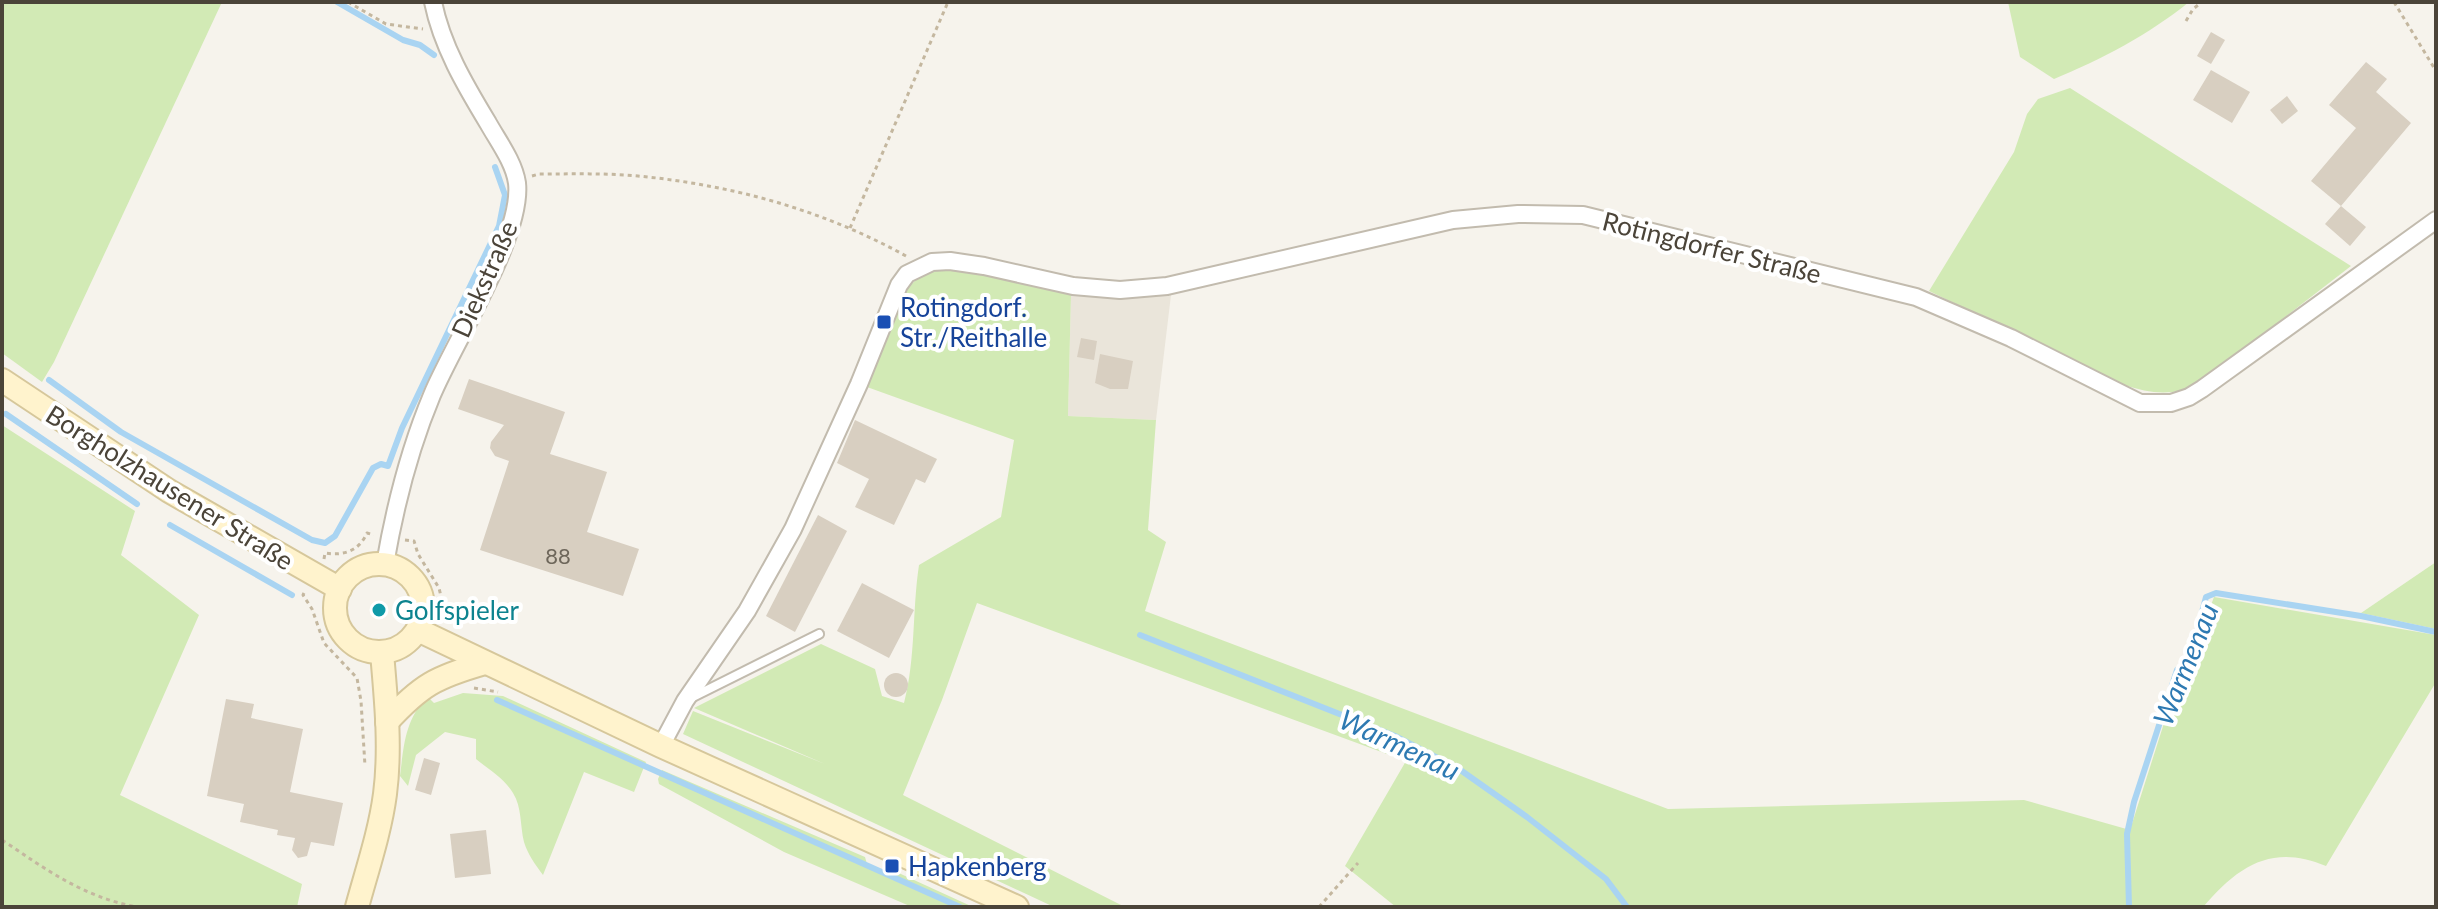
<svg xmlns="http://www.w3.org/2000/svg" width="2438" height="909" viewBox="0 0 2438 909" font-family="Lato,sans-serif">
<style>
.residential{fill:#eae5da}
.green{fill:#d2eab5}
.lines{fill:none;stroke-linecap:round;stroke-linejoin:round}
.stream{stroke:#a9d4f2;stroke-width:6}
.building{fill:#d8cfc1}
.service-casing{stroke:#c2bbae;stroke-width:12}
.minor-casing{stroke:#c2bbae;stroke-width:20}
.secondary-casing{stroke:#d6c79b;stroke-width:26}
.path{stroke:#c4b79f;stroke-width:3;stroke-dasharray:4 4;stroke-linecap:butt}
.service{stroke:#fff;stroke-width:8}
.minor{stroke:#fff;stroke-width:16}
.secondary{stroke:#fff3cd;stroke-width:22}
.transit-dot{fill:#1a4fb4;stroke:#fff;stroke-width:3}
.culture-dot{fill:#0f9aa8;stroke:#fff;stroke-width:3}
.labels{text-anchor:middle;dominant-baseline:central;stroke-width:8;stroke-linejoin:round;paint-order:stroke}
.number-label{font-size:22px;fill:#6e675b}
.street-label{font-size:26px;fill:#4b4439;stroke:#fff}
.transit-label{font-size:26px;fill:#164399;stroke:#fff;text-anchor:start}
.culture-label{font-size:26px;fill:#0d838f;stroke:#fff;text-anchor:start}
.water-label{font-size:28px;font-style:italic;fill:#2e7ab2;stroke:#fff}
</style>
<rect width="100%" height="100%" fill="#f6f3ec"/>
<polygon class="residential" points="1071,295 1121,299 1171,295 1156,420 1068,416"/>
<g class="green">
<polygon points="2,2 222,2 54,362 42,382 2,353"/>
<path d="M2008,2H2189C2150,34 2100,60 2054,79L2020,57Z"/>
<path d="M2070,88L2351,266L2201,382C2175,397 2152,394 2124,385L1929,291L2014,152L2027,114L2038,99Z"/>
<path d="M951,269L985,274L1071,295L1068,416L1156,420L1148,530L1166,542L1145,611L1668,809L2024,800L2130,830L2179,676L2202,657L2203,627L2214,597L2436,635V682L2326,866C2272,843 2238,866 2203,907H1396L1345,866L1406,761L977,603L942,700L903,795L1125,907H1054L683,734L693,711L825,764L694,708L821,644L875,669L882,696L904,703C916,657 912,611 919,565L1001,517L1014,440L867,387L905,292C917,275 930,271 951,269Z"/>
<polygon points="2,425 135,511 121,555 199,615 120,795 302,884 297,907 2,907"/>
<polygon points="2436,562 2436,629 2361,613"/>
<path d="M463,693L503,696L646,762L634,792L584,772L543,875C535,864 528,855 524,842C520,826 522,807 513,793C505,779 488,769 476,759V739L445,732L416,755L408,786L400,776C404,744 405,721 427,696L434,703Z"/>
<polygon points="662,770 865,857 867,864 883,871 890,869 973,907 912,907 784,852 659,784 658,779"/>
</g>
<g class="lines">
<g class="stream">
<polyline points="337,2 403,40 420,45 434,55"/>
<polyline points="49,380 121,432 312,540 325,543 335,536 373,468 381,464 388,466 402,428 499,226 505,195 495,167"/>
<polyline points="6,414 137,504"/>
<polyline points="170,525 292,595"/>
<polyline points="1140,635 1395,736 1459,769 1527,817 1606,879 1627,907"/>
<polyline points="497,700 960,907"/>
<polyline points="2129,907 2127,834 2134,802 2177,670 2195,653 2198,627 2206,597 2216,593 2361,616 2436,632"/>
</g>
</g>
<g class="building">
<polygon points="2211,32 2225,40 2211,64 2197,56"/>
<polygon points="2366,62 2387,79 2376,92 2411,123 2341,206 2366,227 2350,246 2325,224 2341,206 2311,181 2356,128 2329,105"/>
<polygon points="2211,70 2250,92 2232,123 2193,100"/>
<polygon points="2287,96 2298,111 2282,124 2270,110"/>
<polygon points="1081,338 1097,341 1094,360 1077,357"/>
<polygon points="1100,354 1133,361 1128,389 1110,389 1095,383"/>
<polygon points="469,379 565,412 550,454 607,472 587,532 639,549 623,596 480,550 509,461 495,456 490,448 491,442 504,425 458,409"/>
<polygon points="855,420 937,459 925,483 916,479 894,525 855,507 869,479 837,463"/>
<polygon points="818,515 847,531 795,632 766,616"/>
<polygon points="862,583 914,610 889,658 837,631"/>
<circle cx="896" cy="685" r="12"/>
<polygon points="226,699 254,704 251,718 303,729 290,792 343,803 334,846 311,842 307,856 298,858 292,850 295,838 277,835 278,830 240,822 244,804 207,796"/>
<polygon points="424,758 440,763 431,795 415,790"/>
<polygon points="486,830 491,874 455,878 450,834"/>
</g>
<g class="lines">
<defs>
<polyline id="service" points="693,697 819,634"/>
<g id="minor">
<path d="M385,564C395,506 409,450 432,395C454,342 523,236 517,183C514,162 498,141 488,123C465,85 442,46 433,2"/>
<polyline points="661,746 685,701 747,611 793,529 859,384 899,285 907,274 932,262 950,261 984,266 1073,286 1120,290 1167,286 1453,220 1518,214 1583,215 1916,297 2011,338 2140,403 2171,403 2189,397 2202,389 2436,220"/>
</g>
<g id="secondary">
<polyline points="2,380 169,491 340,589"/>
<circle cx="379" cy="608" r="44"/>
<polyline points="418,630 661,746 1017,907"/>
<path d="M387,722C421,685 436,677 485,663"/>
<path d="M357,907C367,870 380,832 385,794C391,748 386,699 382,653"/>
</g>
</defs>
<use href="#service" class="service-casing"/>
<use href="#minor" class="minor-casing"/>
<use href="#secondary" class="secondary-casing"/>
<g class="path">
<polyline points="348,2 386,24 423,29"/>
<polyline points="2394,2 2436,71"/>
<polyline points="2186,21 2193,9 2202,2"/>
<path d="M532,176L539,174C572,174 605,173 638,176C732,185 823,210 906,256"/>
<polyline points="850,228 948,2"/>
<polyline points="405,540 414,541 418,554 439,588 444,609 455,624"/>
<path d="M324,559L325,553C344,556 359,551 367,533L374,535"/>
<polyline points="304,593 303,595 312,609 324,643 357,678 361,701 365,766"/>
<polyline points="474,688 498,692"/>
<path d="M2,840C47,870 83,897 137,907"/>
<polyline points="451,907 451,905"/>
<polyline points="1319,907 1358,863"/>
</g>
<use href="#service" class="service"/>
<use href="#minor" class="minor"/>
<use href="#secondary" class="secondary"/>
</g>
<g class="transit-dot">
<rect x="876" y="314" width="16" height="16" rx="4"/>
<rect x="884" y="858" width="16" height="16" rx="4"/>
</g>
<circle class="culture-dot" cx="379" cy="610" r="8"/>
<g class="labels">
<g class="number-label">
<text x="558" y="555">88</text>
</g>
<g class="street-label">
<text transform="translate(1712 247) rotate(14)">Rotingdorfer Straße</text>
<text transform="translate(484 279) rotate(-66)">Diekstraße</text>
<text transform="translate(170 487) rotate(32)">Borgholzhausener Straße</text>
</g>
<g class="transit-label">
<text x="900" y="307">Rotingdorf.<tspan x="900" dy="30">Str./Reithalle</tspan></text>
<text x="908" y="866">Hapkenberg</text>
</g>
<g class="culture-label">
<text x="395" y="610">Golfspieler</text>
</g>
<g class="water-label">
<text transform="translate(2185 664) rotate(-68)">Warmenau</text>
<text transform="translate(1400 744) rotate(25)">Warmenau</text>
</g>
</g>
<rect width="2438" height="909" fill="none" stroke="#4b4439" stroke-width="8"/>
</svg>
